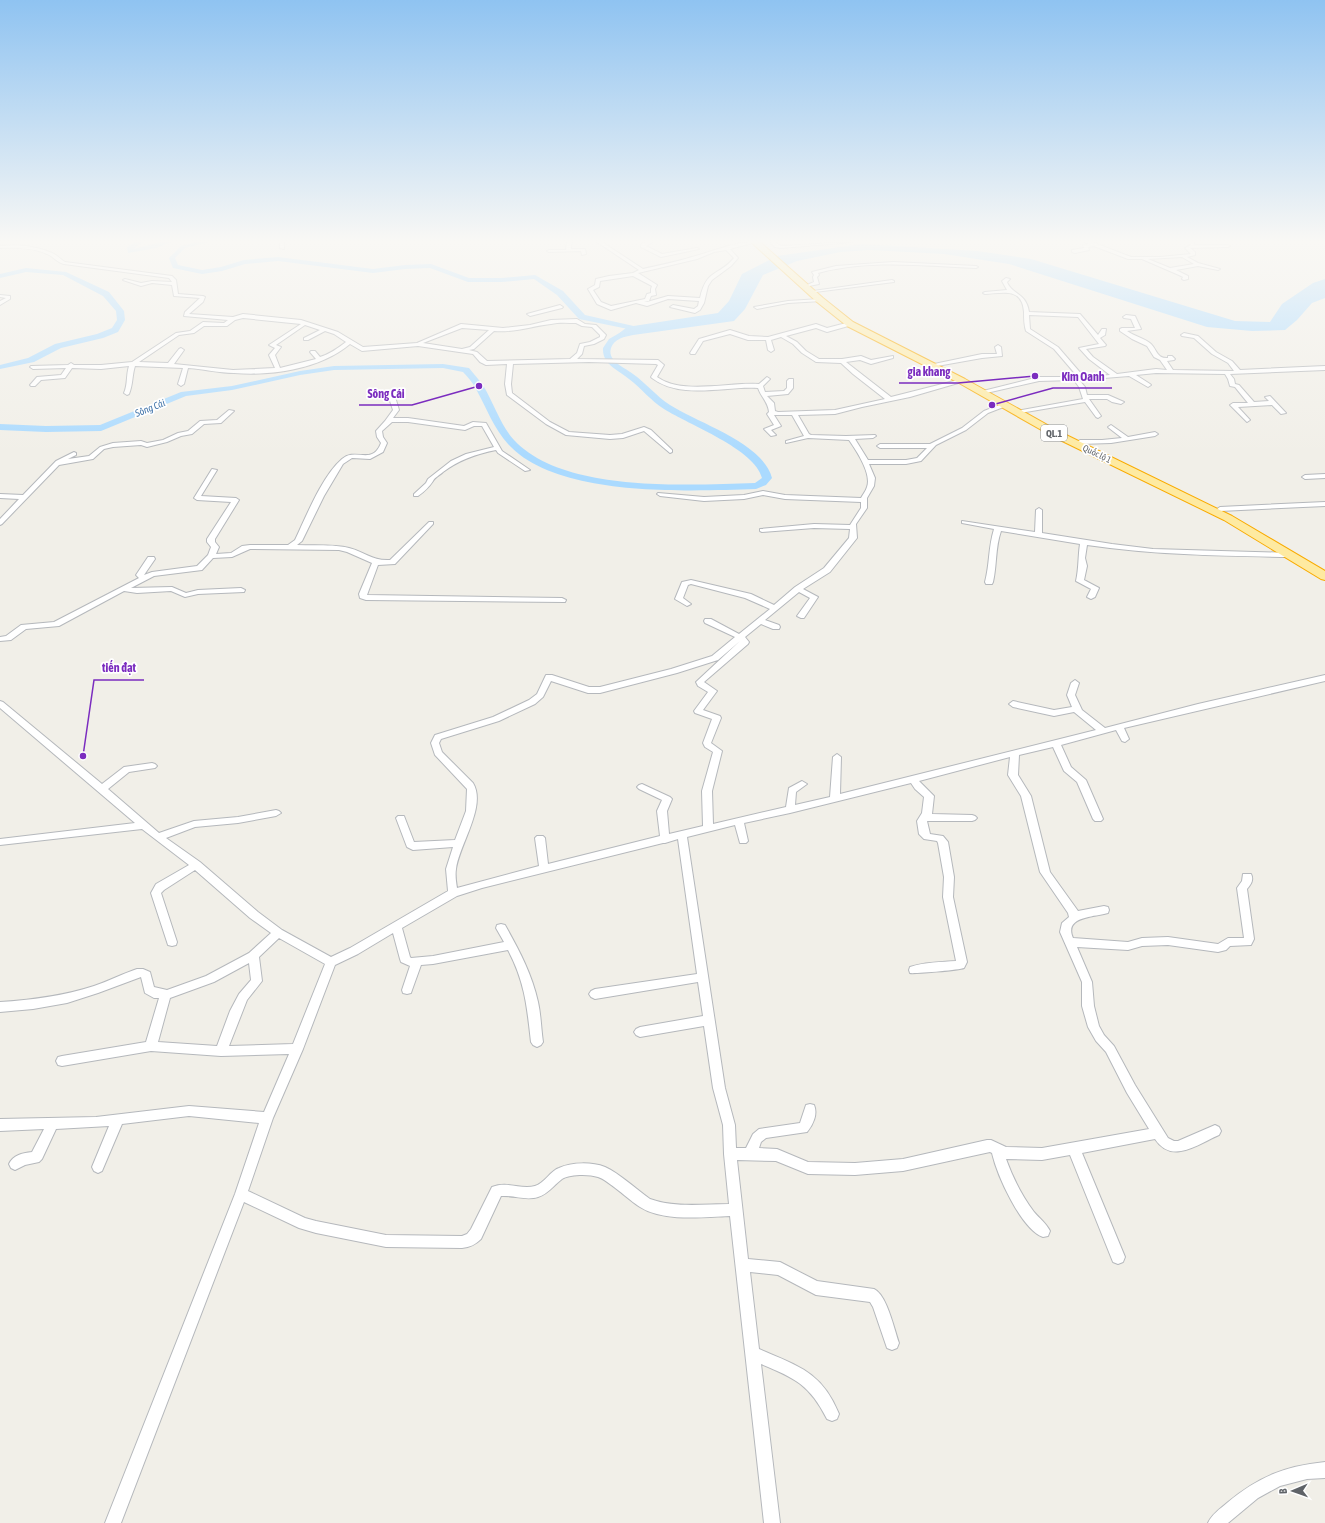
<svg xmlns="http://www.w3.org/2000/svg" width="1325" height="1523" viewBox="0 0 1325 1523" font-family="'Asap Condensed',sans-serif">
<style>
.water{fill:#aadaff}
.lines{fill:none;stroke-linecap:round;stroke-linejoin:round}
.river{fill:#aadaff;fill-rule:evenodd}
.minor-casing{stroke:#b5b8bc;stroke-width:2}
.trunk-casing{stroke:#f9ab00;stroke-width:2}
.minor{fill:#fff;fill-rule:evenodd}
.trunk{fill:#feeaa1;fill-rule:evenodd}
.labels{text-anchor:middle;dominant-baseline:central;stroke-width:3.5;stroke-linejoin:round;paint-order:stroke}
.far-street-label{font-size:9px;fill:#5f6368;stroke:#fff}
.far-water-label{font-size:10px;font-style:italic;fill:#4174aa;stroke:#fff}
.shield{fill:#fff;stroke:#8f9295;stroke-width:1}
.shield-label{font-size:10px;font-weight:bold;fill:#5f6368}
.leader{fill:none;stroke:#7b2cbf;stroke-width:1.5}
.callout-dot{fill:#7b2cbf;stroke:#fff;stroke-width:1.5}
.callout-label{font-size:12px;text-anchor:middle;font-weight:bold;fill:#7b2cbf;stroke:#fff;stroke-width:3.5;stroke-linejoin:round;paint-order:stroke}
</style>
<rect width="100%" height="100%" fill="#f1efe8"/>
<polygon class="water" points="862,244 978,251 1031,259 1235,321 1270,322 1282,304 1313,283 1325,279 1325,298 1312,303 1297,320 1285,330 1252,331 1207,327 1009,264 944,254 870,250 840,252 797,261 763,275 745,309 734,321 633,335 611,340 627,327 718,313 729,301 742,274 777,256"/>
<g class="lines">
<g class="river">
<polygon points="135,242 143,242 133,249 161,242 171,242 156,248 128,253 127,247"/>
<polygon points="196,242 209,242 185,248 175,258 178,265 202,270 221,267 244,260 278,257 373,269 405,265 431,264 469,278 502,278 535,275 563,291 585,315 638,327 642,329 638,331 579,319 557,295 534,279 502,282 468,282 430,268 405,269 373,273 278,261 245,264 222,271 202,274 173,268 169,258 181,246"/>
<polygon points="26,268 66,272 109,292 124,311 125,320 118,332 103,338 61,348 34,362 0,369 0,365 28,358 55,344 97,334 112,328 117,320 116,311 103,296 63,275 26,272 0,278 0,274"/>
<path d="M623,331H629L630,333C624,338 614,339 611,348C607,361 624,367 633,374C646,383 656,396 670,405C698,423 763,443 772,478L766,485L756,489C688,491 557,498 508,444C494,429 486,407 476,389C473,383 468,377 463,372L443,368L334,370L300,375L232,390L186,396L101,431L46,432L0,430V424L46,426L100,425L181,392L232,386L300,371L334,366L443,364L469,368C474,374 480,381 484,387C494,404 501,426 514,440C563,493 688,485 755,483L762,478C755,449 689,425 664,409C651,401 641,388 629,379C619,370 602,365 603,348L609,339Z"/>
</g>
<defs>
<g id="minor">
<polygon points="280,242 284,242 284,249 280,248"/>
<polygon points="567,242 573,242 571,244 571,249 585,249 586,254 582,255 581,251 549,252 547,251 549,250 566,250"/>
<path d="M597,242H602L643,269C660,265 676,262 692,257C714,251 734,242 756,242L730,249L738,258L731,266L712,280L708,286L704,303L700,310L695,313L670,307L673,305L694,309L698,306L699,301L668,299L647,306L636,303L611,310L597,304L588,289L595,285L596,279L609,276L633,273L639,270ZM726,250L734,258C718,277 707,268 700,298L668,296L647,302H644L649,301L651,296L656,295L655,289L657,285L638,273L697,259L714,252ZM633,276L652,286L651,289V293L647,294L645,299L611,306L601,302L593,290L599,287L600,281Z"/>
<polygon points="646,242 652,242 646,246 662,254 697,248 699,249 661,257 641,247 641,244"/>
<polygon points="770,242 775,242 781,246 853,242 781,248 775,247"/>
<path d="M1085,242H1092L1131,257H1160L1191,254L1185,248L1191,245L1188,242H1193L1195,245H1228L1230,246L1228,247L1190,248L1195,252V255L1187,257L1198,263L1220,269L1218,270L1198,266L1176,270L1188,276V279L1184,280L1182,279L1183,277L1179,275L1142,259H1128L1094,246L1088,247L1089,250L1075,253L1072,252V250L1084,248L1083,245L1089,244ZM1182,257L1194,264L1170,268L1148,259Z"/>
<path d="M0,246C17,244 36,246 52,253C57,255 60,259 65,262L172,276L176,280L178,294L203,296L205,297L203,302L189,314L233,317L243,314L301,320L338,332L363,347L417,343L461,324L503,328L530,325L551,320L577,319L585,324L596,325L606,335L604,339L594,344L584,346L582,354L577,359L658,360L664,365L657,377C682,395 728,382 759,384L767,377L770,379L763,386L765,392L784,391L787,388V381L789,379H793V388L788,394L767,396L774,403L775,411L778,412L835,410L885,399L853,374L841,363L816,362L802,353L793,344L781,337L771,340L774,350L771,352L768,350L766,340H748L730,334L703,341L695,354H691L690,353L699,339L730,330L749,336L768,337L816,324L827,328L850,322L852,323V325L827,332L816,328L786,336L797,342L806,351L819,359H842L861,356L871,360L893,356V358L871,364L860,360L846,362L891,397L962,379L965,381L910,397L862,407L835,414L798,415L809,434L811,435L846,436L875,435L876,436L873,438L855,439L868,460H906L917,458L927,448H880L877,446L880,444H930L962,428L984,411L1002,404H1006V406L988,413L966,430L936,445L921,461L906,464H869L875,478L874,486L867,498V508L856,524L857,538L830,572L803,589L818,597L804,618H801L797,616L810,598L799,592L765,620L779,625L780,627L779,629H773L761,624L745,637L749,642L748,644L704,682L717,691L703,710L720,716L721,718L711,743L722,751L712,791L713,824L786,807L789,788L802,781L807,784L796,792L795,805L830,797L833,757L837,754L841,757L840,794L1096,730L1074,712L1054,716L1013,707L1009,704L1013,701L1054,710L1072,707L1067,695L1071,683L1075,680L1079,683L1075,695L1082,710L1105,728L1198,704L1325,675V681L1124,728L1129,739L1125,742L1122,741L1116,730L1061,745L1071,767L1086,780L1103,819L1101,821H1095L1093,819L1077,782L1064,771L1053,747L1019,755L1018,775L1031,796L1050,872L1078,911L1104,906L1108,907L1109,910L1108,913L1104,914C1090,917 1064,918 1073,938L1128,942L1142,938L1168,937L1218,944L1228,938H1244L1237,888L1242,881L1243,874H1251C1254,880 1251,884 1247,889L1254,939L1251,945L1230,946L1226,950L1218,952L1168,945L1142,946L1128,950L1077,947L1092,982L1094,1006L1099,1026L1104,1035L1114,1046L1135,1085L1168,1138L1174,1141H1178L1215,1125L1219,1127L1221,1131L1219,1135C1198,1144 1172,1165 1155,1139L1082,1153L1125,1257L1123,1262L1118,1264L1113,1262L1070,1155L1042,1160L1006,1159C1013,1178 1022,1196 1034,1212C1039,1218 1046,1223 1050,1231L1048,1236L1043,1237C1021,1229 997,1175 992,1153L990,1152L903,1171L855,1175L808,1174L776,1161L737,1160L748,1259L780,1262L817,1281L874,1289C887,1295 894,1329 899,1343L897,1348L892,1350L887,1348L873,1307L870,1302L816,1295L778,1275L750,1272L759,1349C798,1366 822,1372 839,1414L837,1419L832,1421L827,1419C810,1385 795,1378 761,1364L780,1523H764L730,1216C704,1217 663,1222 640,1207C629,1200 608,1180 598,1177C589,1174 570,1174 562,1179C553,1186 548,1194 538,1197C526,1201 513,1195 501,1196L481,1239C475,1245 470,1247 462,1248L386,1247L316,1233L299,1228L244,1202L121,1523H105L235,1194L259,1123L189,1116L122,1124L102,1171L98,1173L94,1171L92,1167L109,1126L56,1129L42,1159L39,1162L25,1165L15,1170L11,1168L9,1164C13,1155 23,1153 32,1152L44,1129L0,1131V1119L96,1117L189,1106L264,1112L289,1054L221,1056L151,1051L62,1066L58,1065L56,1061L58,1057L62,1056L146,1042L159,998H154L145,993L141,977L98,993L67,1003L33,1009L0,1012V1002C32,1000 63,996 94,986C109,981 122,974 137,969H143L150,972L154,987L167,990L206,976L249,953L271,933L250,918L195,870L164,890L161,893L177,942L176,945L172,946L168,945L151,893L156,884L189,865L142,829L0,845V839L135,823L0,708V701L3,702L102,784L124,767L152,763L155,764L157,766L155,768L129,772L108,789L159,833L194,821L238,817L276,810L279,811L281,813L276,816L238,823L195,827L166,838L200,862L258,912L282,930L331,957L350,948L448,891L446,869L453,847L413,850L407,847L396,818L398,816H404L414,842L455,840L466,811L467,789L435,755L431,743L435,735L493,717L529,700L537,694L546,675H552L589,687H600L671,669L712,656L735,637L705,623L704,621L705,619H711L739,634L770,609L745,598L691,584L688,585L683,598L691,604L687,606L675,599L682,582L691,580L751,594L774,605L795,587L824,568L849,538L850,529L814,528L762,532L760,531V529L814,524L850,525L861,508V502L785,499L763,495L744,499L704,501L660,496L657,494L658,493L704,497L744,495L763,491L785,495L861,498C863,494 866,491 867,487C872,474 856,450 849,440L808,438L786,443V441L804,436L792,415H774L781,426L771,430L776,435L771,436L764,429L774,425L767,414L769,412C768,402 761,397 758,388C724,386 681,400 652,378L651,377L658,365L656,364L589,362L513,364L511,384L512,393L550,422L569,432L610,435L622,434L644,427L651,430L672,450V452L670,453L644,431L623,438L610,439L566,435L546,424L507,395L505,384L507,364L486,365L480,362L473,354L418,346L362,351L350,344C320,369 273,376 234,373C219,373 204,369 188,368L184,384L181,386L178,384L183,368L135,366C132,375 133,385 129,394L127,395L124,393C128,384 126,375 129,366L101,369L72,368L65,378L41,380L35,386H31L30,385L37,377L61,375L66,368L33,369L30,367L31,366L68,365L71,363L74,365H101L132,362L176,333L190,331L203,322L224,323L228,320L184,316L185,312L200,298L174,296L172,285L152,283L141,286L123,280L125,279L141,283L152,281L172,282L169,278L64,264C59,263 55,259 51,256C37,248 15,247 0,248ZM243,318L301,324L269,345L275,348L269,355L275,368L233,370L174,364L184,350L181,348L179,349L168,363L139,362L179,335L194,333L204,326H227L235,320ZM576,323L582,326L592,327L600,335V337L590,342L580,344L577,353L570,359L487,361L477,352L469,350L474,349L494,331C514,333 532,326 551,324C559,322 568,323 576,323ZM305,325L320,330L304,338V340H308L325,331L334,334L346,342C338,348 330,354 320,357L315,351H311L310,352L316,359L280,368L275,355L281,347L276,345ZM462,328L489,330L470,347L462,349L423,343ZM740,641L696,682L698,686L708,692L694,711L695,713L712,719L703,743L705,747L713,752L702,791L703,826L669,834L667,811L672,799L670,797L642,784L639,785L637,787L639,789L662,800L657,811L660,836L548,864L545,838L543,836H537L535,838L539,866L457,888C456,882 455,875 456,869C459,845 487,806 473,783L442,752L439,743L441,739L499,721L535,704L543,697L551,681L588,693H600L677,673L718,660ZM1010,757L1008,775L1021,796L1040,872L1068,913L1069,917L1062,923L1060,932L1082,982V1006L1088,1027L1096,1041L1106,1052L1127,1093L1149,1129L1042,1148L1006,1147L991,1140H987L903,1159L855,1163L808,1162L777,1149L759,1148L761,1142L766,1138L807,1132C813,1125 818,1114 814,1105L810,1104L806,1105L800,1123L759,1129L753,1134L746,1148H736L735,1125L725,1088L687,837L735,825L740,843H746L748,841L744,823L790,813L911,783L915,789L924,797L922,813L917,821L919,834L924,839L937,841L938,843L944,877L943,897L956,961C941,962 925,962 910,967L909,970L910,973C913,974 959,970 964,968L967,962L953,897L954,877L948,842L943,836L930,834L927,821H972L975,820L977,818L975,816L972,815L932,814L934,796L919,781ZM678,839L697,974L595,989L591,991L589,994L591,997L595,999L698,982L703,1016L640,1027L636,1029L634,1032L636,1035L640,1037L704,1026L713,1088L723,1125L724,1154L729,1204C703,1204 675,1208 650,1199C637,1190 619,1173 605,1167C592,1162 572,1162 559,1168C550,1171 545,1183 535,1186C521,1190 508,1181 492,1187L471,1229L467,1234L462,1236L386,1235L316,1221L305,1218L248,1191L273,1118L303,1049L335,965L358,954L393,933L400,959L401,962L410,966L402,990L403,993L407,994L411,993L412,990L421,965L433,964L508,950C525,982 527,1007 531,1042L533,1045L537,1047L541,1045L543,1042C541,1029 541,1015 538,1002C532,974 519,950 505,925L501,924L497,925L496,928L504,942L433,956L411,958L410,957L402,928L457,896L482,888L663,843H665ZM279,938L325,964L293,1044L229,1046L247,1000L262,981L259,957ZM249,963L251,980L239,994L230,1011L217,1046L158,1042L170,998L214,982Z"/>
<path d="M893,262L976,266L978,267L976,268C924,266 869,259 818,273L819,275L817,277L819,284L809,286L807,285L814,282L813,277L814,275L812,272L836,266Z"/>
<path d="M1006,278L1010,279L1007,282C1012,295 1026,292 1029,312L1080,314L1098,335L1102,329H1106L1105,335L1100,338L1106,345L1105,346L1086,349L1093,357L1117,374L1156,369L1167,370L1160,360L1154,357L1147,346L1132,339L1120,331V329L1122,328H1135L1131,319L1124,318L1123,317L1126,315L1135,316L1141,329L1127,331C1134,336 1146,339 1151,344C1157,350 1157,359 1168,358V356H1172L1175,359L1174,360L1167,361L1173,370L1234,371L1228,363L1212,354L1194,338L1182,336L1181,335L1184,333L1198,336L1216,352L1232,361L1240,370L1325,366V370L1230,374L1234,379L1235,384L1239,385L1254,402L1269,401L1265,397L1270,396L1286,413L1281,414L1272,405L1238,407L1250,420L1247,422L1230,405L1233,403H1248L1235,387L1230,386L1228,379L1225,374L1156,373L1136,375L1150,384L1151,385L1148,387L1129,376L1079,380L1085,387L1087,395H1108L1124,402L1121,404L1112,402L1107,399H1089L1101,416L1098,418L1096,417L1085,402L1020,413L1019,412L1022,410L1083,399L1079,387L1074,380L1039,381L982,394L979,392L1039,377H1078L1054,349L1026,331C1024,325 1024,319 1024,312C1022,287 1003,293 985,294L983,293L985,292L1007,290L1002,281ZM1029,315L1078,317L1099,344L1079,348L1089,359L1110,375L1084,377L1058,347L1030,329Z"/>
<polygon points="892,280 894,281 894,282 815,292 813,291"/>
<polygon points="0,295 10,296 10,299 0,305 0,301 6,298 0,297"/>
<polygon points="820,299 822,300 822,301 788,303 757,309 754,307 788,301"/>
<polygon points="560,305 563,307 562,308 530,316 527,314"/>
<polygon points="998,345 1001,347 1002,356 982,358 937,366 934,364 982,354 997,354 995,347"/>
<path d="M385,393H389L396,400L399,410L393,418H408L464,426L473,422L486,423L502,451L530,470L525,471L498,453L496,450C476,454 459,460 443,472C440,475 435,477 433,481C429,487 425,491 418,496H414V494L426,483L428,479L451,461L466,454L494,447L482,426H474L465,430L408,422H392L382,431L383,437L387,443L383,452L370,459L352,458L343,464L324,496L302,541L297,545C314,546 333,544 349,548C365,552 372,561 390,560L429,522H433V524L395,564L378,565L367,595L562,598L566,600L565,602L366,600L360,598L359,594L372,563L347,552L339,550L250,549L232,557L213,558L202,570L154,576L131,588L172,587L186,593L198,590L241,588L245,590L244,592L198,594L185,597L171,591L137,593L124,591L59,626L26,629L11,640L0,641V637L6,636L21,625L54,622L139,578L136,575L148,557H154L155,559L144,575L152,572L197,566L208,555L211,547L207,542V539L231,502L197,500L194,498L212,469L217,470L201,496L236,498L239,500L215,539V542L219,547L216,554L231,553L242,546L250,545H288L295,540C306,517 322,476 342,459C356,447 372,466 381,443L377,437L376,431L385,421L393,410L390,401L384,394Z"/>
<polygon points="229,410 234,411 221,423 204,424 192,434 181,436 167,442 147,447 141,445 113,447 104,449 93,459 59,465 2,524 0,525 0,519 19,499 0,498 0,494 23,495 56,461 74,452 76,453 76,455 68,459 89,456 100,447 113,443 141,441 147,443 163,440 178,433 188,431 200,421 217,420"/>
<polygon points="1111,425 1128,437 1155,432 1158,434 1155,436 1111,443 1080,444 1077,442 1080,440 1102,440 1122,438 1109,428 1108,427"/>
<polygon points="1325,474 1325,478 1305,479 1302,477 1305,475"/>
<polygon points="1325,502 1325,506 1220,511 1217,509 1220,507"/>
<path d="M1039,508L1042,510V533L1112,544L1153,549L1292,553L1296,555L1292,557C1223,556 1155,555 1087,545L1085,558L1087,566L1084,580L1099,588L1095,597L1091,599L1087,597L1091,589L1076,581C1079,568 1078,557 1080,544L1001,531C995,548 997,565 993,582L992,584H986L985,582C990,563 988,549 994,529L962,523V521L1035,532L1036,510Z"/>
<path d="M1325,1462V1478L1307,1479L1280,1486L1258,1498L1228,1523H1208C1212,1514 1220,1509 1227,1503C1258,1477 1285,1466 1325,1462Z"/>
</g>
<polygon id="trunk" points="751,242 760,242 823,298 853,322 965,379 1060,432 1232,516 1325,571 1325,580 1321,579 1224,520 1052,436 959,383 847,326 817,302"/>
</defs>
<use href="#minor" class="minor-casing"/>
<use href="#trunk" class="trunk-casing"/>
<use href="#minor" class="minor"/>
<use href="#trunk" class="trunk"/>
</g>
<linearGradient id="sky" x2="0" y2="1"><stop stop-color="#8fc3f1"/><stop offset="0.53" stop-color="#f9f8f5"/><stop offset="1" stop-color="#f9f8f5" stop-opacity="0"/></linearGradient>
<rect width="1325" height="455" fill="url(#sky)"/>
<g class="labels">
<g class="far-street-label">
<text transform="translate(1097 454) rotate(26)">Quốc lộ 1</text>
</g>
<g class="far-water-label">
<text transform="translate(150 408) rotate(-22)">Sông Cái</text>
</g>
<rect class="shield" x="1041" y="425" width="26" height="16" rx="3"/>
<g class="shield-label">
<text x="1054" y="433">QL.1</text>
</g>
</g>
<path class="leader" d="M1035 376L958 383H899M992 405L1053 388H1112M479 386L412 405H359M83 756L94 680H144"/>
<g class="callout-dot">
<circle cx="1035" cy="376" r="4"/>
<circle cx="992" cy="405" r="4"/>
<circle cx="479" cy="386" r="4"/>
<circle cx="83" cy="756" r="4"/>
</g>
<g class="callout-label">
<text x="929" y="376">gia khang</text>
<text x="1083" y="381">Kim Oanh</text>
<text x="386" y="398">Sông Cái</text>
<text x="119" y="672">tiến đạt</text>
</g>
<g transform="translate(1293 1491) rotate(268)" stroke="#ffffff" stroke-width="3" paint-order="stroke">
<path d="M0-3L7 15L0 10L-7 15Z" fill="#5f6368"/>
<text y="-6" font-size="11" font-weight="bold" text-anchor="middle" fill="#5f6368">B</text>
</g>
</svg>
